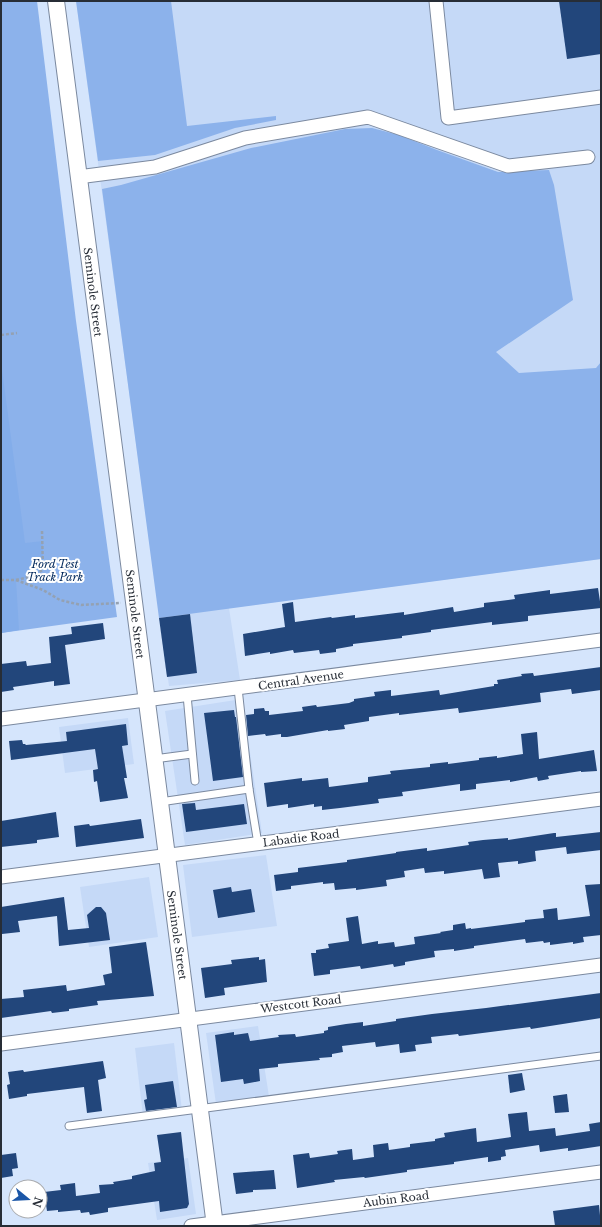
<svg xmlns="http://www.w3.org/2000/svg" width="602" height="1227" viewBox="0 0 602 1227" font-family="'Libre Baskerville',serif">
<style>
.built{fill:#c5d9f7}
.green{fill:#8cb2eb}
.forest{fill:#83adea}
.building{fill:#22467b}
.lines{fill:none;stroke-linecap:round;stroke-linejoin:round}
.service-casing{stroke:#7b899f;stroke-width:9}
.minor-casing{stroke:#7b899f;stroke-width:15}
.tertiary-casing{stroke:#7b899f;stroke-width:18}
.path{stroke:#94a1b2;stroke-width:2.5;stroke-dasharray:3 2;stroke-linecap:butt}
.service{stroke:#fff;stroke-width:7}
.minor{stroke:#fff;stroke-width:13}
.tertiary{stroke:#fff;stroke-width:16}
.labels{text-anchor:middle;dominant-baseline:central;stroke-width:4;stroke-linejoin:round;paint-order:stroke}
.street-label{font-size:11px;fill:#272d36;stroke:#fff}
.park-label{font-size:11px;font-style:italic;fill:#01285c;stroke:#fff}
</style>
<rect width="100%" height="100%" fill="#d5e5fc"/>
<g class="built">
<polygon points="76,1 601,1 601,559 229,608 240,680 169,686"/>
<polygon points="242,699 262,833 185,845 165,711"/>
<polygon points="128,718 134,764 65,773 59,727"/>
<polygon points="266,855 277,926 192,937 183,865"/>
<polygon points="149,877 158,937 89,947 80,887"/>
<polygon points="258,1026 270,1103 217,1111 206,1033"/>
<polygon points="174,1043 182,1111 143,1116 135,1048"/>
<polygon points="188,1158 196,1214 157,1220 148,1163"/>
</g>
<g class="green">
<polygon points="1,1 37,1 76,321 117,617 1,633"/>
<polygon points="76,1 171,1 187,126 276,116 276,120 235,128 155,155 98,161"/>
<polygon points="372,128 399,135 437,150 498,172 549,170 554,185 573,300 496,352 519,373 596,368 601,362 601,559 159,618 102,189 121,185 251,148 345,129"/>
</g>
<polygon class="forest" points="1,362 25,543 43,541 43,570 29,577 16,580 19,630 1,633"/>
<g class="building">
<polygon points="559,1 601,1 601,54 567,59"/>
<polygon points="598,588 601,608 528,616 528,621 492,625 492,622 431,630 431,632 402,636 402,638 353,644 353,646 336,649 336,652 320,654 319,650 294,653 293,650 270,654 270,652 245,656 243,634 285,627 282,604 293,602 295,622 331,617 332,618 355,615 355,618 404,612 404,615 453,607 454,612 484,607 484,603 515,599 514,595 550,590 550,594"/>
<polygon points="190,614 197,673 167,677 159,618"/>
<polygon points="103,623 105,639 65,645 70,684 54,686 54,681 13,687 14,690 1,692 1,664 26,661 27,666 51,663 49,637 72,634 71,627"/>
<polygon points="601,667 601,690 572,694 571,689 540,693 541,702 459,713 458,708 399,715 399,713 369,717 369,721 344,725 345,729 328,731 328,730 287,737 281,737 281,734 266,736 265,734 248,736 246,715 254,714 254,709 264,708 265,711 269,711 269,715 303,711 302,707 316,705 317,707 349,703 354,701 354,699 375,696 374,692 391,690 391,696 439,690 440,695 494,686 494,684 498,684 497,680 522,676 521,674 533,673 534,676"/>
<polygon points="234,710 235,717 236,717 243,777 213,781 204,713"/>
<polygon points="126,724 128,745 122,746 127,778 124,778 128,798 100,802 97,781 94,782 93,770 98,769 95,749 11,760 9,741 22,740 23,744 25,744 26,745 67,741 66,732"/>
<polygon points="537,732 539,759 594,750 597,771 581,772 581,771 548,776 549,779 538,781 537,777 510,782 510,780 476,784 476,789 460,791 460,784 402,792 403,796 378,799 379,803 340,808 322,810 322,806 314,807 314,804 288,808 288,804 267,807 264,783 302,778 302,781 328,778 329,787 368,782 368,777 391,774 390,771 430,767 430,764 448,762 448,764 479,760 479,758 497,756 497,758 523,754 521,734"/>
<polygon points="195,803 196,810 244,804 247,824 186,832 182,804"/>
<polygon points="56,812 59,837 37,840 37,843 1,847 1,821"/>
<polygon points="141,819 144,838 76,847 74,826 89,824 90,826"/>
<polygon points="601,832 601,850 567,854 566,847 535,851 536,861 518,864 518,861 498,863 500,877 484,879 482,869 444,874 444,871 425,873 424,868 404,871 405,877 386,880 387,886 356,890 356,888 335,890 334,883 323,884 323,882 291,886 291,889 276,891 274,875 298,872 298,868 347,862 347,860 396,853 396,852 427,848 427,851 469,845 468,842 483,840 508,838 508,840 554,833 556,833 556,837"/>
<polygon points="601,884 601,935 583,937 584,942 573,944 573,942 550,945 550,942 544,943 543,941 526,943 525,939 474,946 474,948 454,951 454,949 434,951 435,957 405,962 405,965 394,967 393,964 361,969 360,966 330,970 330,974 314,976 311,953 316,953 316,950 329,948 328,944 349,941 346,918 358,916 362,944 378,941 378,944 394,942 395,947 415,944 414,937 441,933 440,932 453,930 453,925 465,923 466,929 471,928 471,929 525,922 525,920 544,918 543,910 557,908 558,920 590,916 585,885"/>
<polygon points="231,887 232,892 251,889 255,912 218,918 213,890"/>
<polygon points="64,897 68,930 89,928 87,915 96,907 101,907 106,913 110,940 59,946 57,916 18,921 20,932 2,934 1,907"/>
<polygon points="146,942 154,996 97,1001 98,1005 69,1009 69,1011 52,1013 51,1011 1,1018 1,999 24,997 23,990 66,985 67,991 105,985 103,975 112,973 109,947"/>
<polygon points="259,957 259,960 265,959 267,982 224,988 225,995 205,998 201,968 232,964 231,960"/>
<polygon points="601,993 601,1018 531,1029 530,1027 459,1036 458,1034 431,1037 432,1043 415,1045 416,1051 400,1053 399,1044 376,1047 375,1042 342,1046 343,1052 332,1054 332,1057 319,1058 320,1060 278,1064 278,1067 259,1069 260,1081 244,1084 243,1079 221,1082 215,1035 234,1032 234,1035 248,1033 250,1041 279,1037 278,1035 295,1034 296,1037 324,1033 324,1031 328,1030 328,1027 346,1024 363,1022 363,1026 396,1021 396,1019 432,1014 486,1008"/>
<polygon points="103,1061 106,1078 98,1080 102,1111 87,1113 84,1087 27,1094 27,1096 9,1099 7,1085 10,1084 8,1072 23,1070 24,1072"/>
<polygon points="522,1073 525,1090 510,1093 508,1075"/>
<polygon points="173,1081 177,1107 146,1111 144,1100 147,1099 145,1085"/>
<polygon points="567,1094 569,1112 555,1113 553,1096"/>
<polygon points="527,1112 529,1131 555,1128 556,1136 590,1131 589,1124 601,1122 601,1146 568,1151 568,1148 540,1152 539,1145 505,1150 506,1156 501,1157 501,1160 488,1162 488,1157 454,1162 454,1164 407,1170 407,1172 365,1178 364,1177 334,1180 335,1182 297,1188 293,1155 309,1153 310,1158 338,1154 337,1151 352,1149 353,1160 374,1157 373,1145 388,1143 389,1150 410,1147 410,1144 435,1141 435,1139 445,1137 444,1133 476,1128 477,1142 511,1137 508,1114"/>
<polygon points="181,1132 189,1204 187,1208 160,1212 159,1201 108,1208 108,1212 90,1215 89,1212 81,1213 80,1210 58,1212 58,1210 47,1211 44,1192 61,1190 60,1185 75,1183 76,1196 100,1193 99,1185 114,1184 113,1182 132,1179 132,1176 155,1171 154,1163 161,1162 157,1135"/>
<polygon points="16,1153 18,1168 12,1169 13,1176 1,1178 1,1155"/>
<polygon points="274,1170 276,1189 253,1190 253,1192 236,1194 233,1173"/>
<polygon points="599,1205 601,1226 555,1226 553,1211"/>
</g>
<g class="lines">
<defs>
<g id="service">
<polyline points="238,688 249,789 258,844"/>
<polyline points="187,695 195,781"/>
<polyline points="154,759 192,754"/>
<polyline points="160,802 249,789"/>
<polyline points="69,1126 601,1056"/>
</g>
<g id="minor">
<polyline points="436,1 448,118 601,97"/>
<polyline points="78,177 155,167 245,138 368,117 508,166 588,157"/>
<polyline points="1,719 601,640"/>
<polyline points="1,877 601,799"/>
<polyline points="1,1044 601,965"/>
<polyline points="191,1226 601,1172"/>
</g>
<polyline id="tertiary" points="56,1 215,1226"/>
</defs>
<use href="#service" class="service-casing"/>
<use href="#minor" class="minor-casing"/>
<use href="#tertiary" class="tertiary-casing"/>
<g class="path">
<polyline points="1,335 17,333"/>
<polyline points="1,580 16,580 43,590 60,600 81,605 121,603"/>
<polyline points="16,580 29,577 43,570 42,531"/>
</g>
<use href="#service" class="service"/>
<use href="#minor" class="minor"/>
<use href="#tertiary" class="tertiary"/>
</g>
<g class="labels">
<g class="street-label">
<text transform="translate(93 292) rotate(83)">Seminole Street</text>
<text transform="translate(135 614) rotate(83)">Seminole Street</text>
<text transform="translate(301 680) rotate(-8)">Central Avenue</text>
<text transform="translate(301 838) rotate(-7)">Labadie Road</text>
<text transform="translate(177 935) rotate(82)">Seminole Street</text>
<text transform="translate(301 1004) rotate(-7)">Westcott Road</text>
<text transform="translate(396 1199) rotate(-7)">Aubin Road</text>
</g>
<g class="park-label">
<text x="55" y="564">Ford Test<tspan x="55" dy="13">Track Park</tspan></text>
</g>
</g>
<rect width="602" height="1227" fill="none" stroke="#272d36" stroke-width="4"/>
<g transform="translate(28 1199) rotate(108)"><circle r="19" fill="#ffffff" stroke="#a9abaf"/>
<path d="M0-3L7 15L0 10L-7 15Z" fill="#1b56a7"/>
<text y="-6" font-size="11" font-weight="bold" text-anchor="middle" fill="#272d36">N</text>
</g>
</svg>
